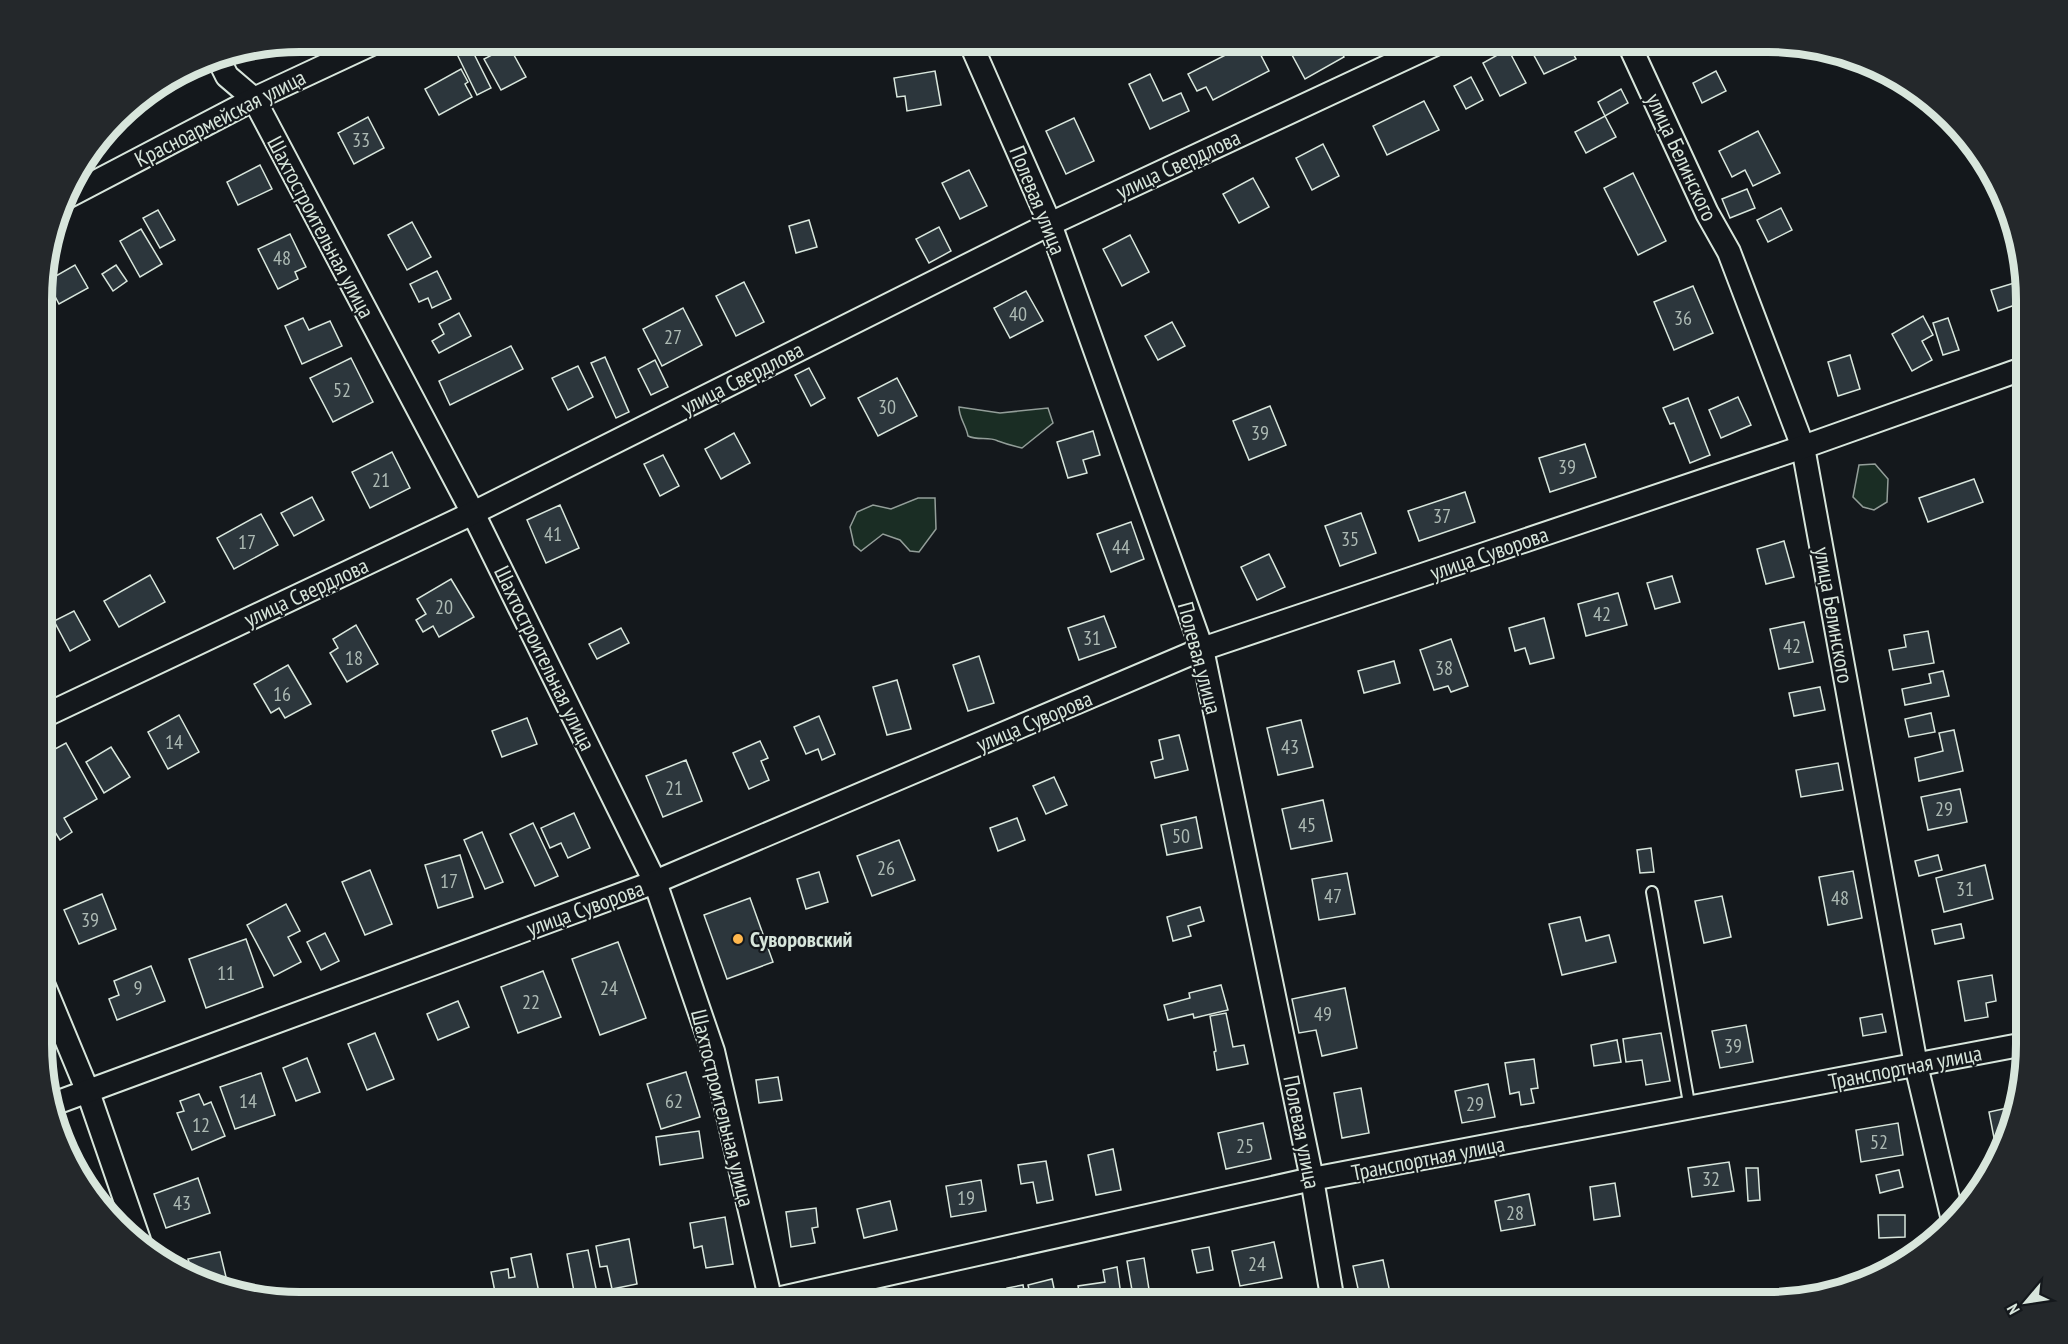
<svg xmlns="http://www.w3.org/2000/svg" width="2068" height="1344" viewBox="0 0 2068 1344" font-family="'PT Sans Narrow',sans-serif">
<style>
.green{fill:#1a2d24;stroke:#939e99;stroke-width:1.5}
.building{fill:#2c363c;stroke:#d8e6dc;stroke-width:1.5}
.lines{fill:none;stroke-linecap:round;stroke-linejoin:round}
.lane-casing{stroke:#d8e6dc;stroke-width:14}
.street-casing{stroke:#d8e6dc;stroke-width:26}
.lane{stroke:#14181c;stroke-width:10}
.street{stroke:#14181c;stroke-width:22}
.poi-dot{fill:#ffb74d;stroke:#14181c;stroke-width:2}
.labels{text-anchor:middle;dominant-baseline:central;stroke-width:4.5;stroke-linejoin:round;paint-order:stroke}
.number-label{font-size:20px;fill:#adbab4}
.street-label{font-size:22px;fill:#d8e6dc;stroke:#14181c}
.poi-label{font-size:22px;font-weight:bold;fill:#d8e6dc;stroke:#14181c;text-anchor:start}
.rim{fill:none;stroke:#d8e6dc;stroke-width:8}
</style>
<rect width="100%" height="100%" fill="#14181c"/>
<g class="green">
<path d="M959,407L1000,413L1048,408L1053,423L1022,448C1013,446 1006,444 998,441C988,436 978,441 968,436C966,425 959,418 959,407Z"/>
<polygon points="1875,464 1888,479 1887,502 1874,510 1863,507 1853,497 1859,465"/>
<polygon points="918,498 935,498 936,529 919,552 910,551 900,540 883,534 861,551 854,545 850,527 857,512 873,505 891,509"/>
</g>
<g class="building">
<polygon points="468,42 491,88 477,95 454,48"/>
<polygon points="1251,42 1254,42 1269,71 1213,100 1206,87 1197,91 1188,74"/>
<polygon points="1285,42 1322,42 1323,45 1328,42 1336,42 1344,57 1305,79"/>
<polygon points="1542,42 1567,42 1576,59 1544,74 1530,48"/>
<polygon points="509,46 526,77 501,90 484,59"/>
<polygon points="1508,49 1526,83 1500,96 1483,63"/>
<polygon points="461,69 468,82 465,84 472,97 439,115 425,89"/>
<polygon points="935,71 941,105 907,111 905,96 897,97 894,78"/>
<polygon points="1716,71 1726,91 1702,103 1693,83"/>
<polygon points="1150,74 1163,101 1181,93 1189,111 1150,129 1129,84"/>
<polygon points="1471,77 1483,100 1466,109 1454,86"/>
<polygon points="1621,89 1628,103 1605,116 1598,102"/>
<polygon points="1424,101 1439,130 1387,155 1373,126"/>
<polygon points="1605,116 1616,137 1586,153 1575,132"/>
<polygon points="368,117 384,148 354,164 338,133"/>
<polygon points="1074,118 1094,161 1066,174 1046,131"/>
<polygon points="1758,131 1780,173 1753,186 1745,170 1732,177 1719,151"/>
<polygon points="1323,144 1339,176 1312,190 1296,158"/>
<polygon points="260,165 272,189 238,205 227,182"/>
<polygon points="969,170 987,206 960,219 942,183"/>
<polygon points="1633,173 1666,241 1638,255 1604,188"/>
<polygon points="1253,178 1269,207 1239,223 1223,194"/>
<polygon points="1747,189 1755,208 1730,218 1722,199"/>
<polygon points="1781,208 1792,230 1768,242 1757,220"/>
<polygon points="158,210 175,240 160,248 143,218"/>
<polygon points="809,220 817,247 796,253 789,226"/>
<polygon points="412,222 431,257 407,270 388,235"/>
<polygon points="939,227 951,251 929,263 916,239"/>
<polygon points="141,229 162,264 140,277 120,241"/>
<polygon points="290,234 306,267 295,272 298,279 278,289 258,249"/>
<polygon points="1130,235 1149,272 1122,286 1103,249"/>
<polygon points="75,265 88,288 59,304 47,281"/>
<polygon points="116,265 127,281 113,291 102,274"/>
<polygon points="437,271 451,299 432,308 428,298 419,302 410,284"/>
<polygon points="2024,280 2025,332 2024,333 2015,305 1998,311 1991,290"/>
<polygon points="744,282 764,322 736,336 716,296"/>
<polygon points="1693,286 1713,333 1674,350 1654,302"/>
<polygon points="1026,291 1043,321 1010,338 994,308"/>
<polygon points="683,308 702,345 662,366 643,329"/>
<polygon points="459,313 471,336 439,353 432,341 444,334 439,324"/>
<polygon points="1923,316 1933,335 1922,341 1932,360 1912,371 1892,334"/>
<polygon points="303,318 309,330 330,321 342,346 302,364 285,326"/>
<polygon points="1948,318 1959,350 1943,355 1933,323"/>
<polygon points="1172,322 1185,346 1158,360 1145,336"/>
<polygon points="511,346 523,369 450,405 439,381"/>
<polygon points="1850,355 1860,389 1838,396 1828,362"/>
<polygon points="605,357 629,412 616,418 591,363"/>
<polygon points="351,358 373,402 333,422 310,378"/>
<polygon points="655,360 668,387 651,395 638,369"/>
<polygon points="578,366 593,397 568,410 552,378"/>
<polygon points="809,368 825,398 811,406 795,375"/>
<polygon points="897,378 917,416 878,436 858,398"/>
<polygon points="1738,397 1751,425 1721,438 1709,410"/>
<polygon points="1688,398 1710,455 1690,463 1674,423 1670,424 1663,408"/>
<polygon points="1270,406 1286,445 1249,460 1233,421"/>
<polygon points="1093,431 1100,455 1083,460 1087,473 1068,478 1057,442"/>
<polygon points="734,433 750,463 721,479 705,449"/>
<polygon points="1585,444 1596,477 1550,492 1539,458"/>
<polygon points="392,452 410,488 370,508 352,472"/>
<polygon points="663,455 679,486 660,496 644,464"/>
<polygon points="2025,464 2025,502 2023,503 2013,467"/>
<polygon points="1974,479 1983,502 1928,522 1919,498"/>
<polygon points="1465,492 1475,522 1419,541 1408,511"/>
<polygon points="312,497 324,520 294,536 281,513"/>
<polygon points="560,505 579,548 546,563 527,520"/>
<polygon points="1361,513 1376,553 1340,566 1325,526"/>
<polygon points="261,514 278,545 234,569 217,538"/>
<polygon points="1131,522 1144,559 1111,572 1097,534"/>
<polygon points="1784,541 1794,577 1766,584 1757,549"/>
<polygon points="1269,554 1285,587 1257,600 1241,567"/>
<polygon points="150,575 165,602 119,627 104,601"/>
<polygon points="1672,576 1680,602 1655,609 1647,583"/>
<polygon points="451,579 474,617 439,637 433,626 423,632 416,620 426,614 417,599"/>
<polygon points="1618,593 1627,625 1586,636 1578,604"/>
<polygon points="74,611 90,640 70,651 54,621"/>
<polygon points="1104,616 1116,647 1079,660 1068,628"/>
<polygon points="1544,618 1554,658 1530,664 1525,648 1515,651 1509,628"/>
<polygon points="1804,622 1813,662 1779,669 1770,629"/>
<polygon points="356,625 378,664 347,682 330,653 338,648 333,639"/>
<polygon points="621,628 629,643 597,659 589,644"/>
<polygon points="1928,631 1934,663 1893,670 1889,650 1906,647 1904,635"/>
<polygon points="1451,639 1468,686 1451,692 1448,686 1434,690 1420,650"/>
<polygon points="979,656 994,703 968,711 953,665"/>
<polygon points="1394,661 1400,683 1364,693 1358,671"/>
<polygon points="288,665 311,704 285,718 279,708 271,713 254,684"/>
<polygon points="1943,671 1949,696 1905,705 1902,689 1931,683 1929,674"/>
<polygon points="897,680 911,729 887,735 873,687"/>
<polygon points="1820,687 1825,710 1794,716 1789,693"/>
<polygon points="1931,713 1935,732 1909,737 1905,719"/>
<polygon points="179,715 199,752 168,769 148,732"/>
<polygon points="819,716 835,754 822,760 818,749 806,754 794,727"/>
<polygon points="527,718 537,744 502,757 492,731"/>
<polygon points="1301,720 1313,767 1278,775 1267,728"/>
<polygon points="1954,730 1963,771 1919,781 1915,758 1943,751 1939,733"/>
<polygon points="1179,735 1188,770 1155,778 1151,762 1163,759 1159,740"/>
<polygon points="760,741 768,758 761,761 769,780 749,789 733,753"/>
<polygon points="66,743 97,799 64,818 72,832 60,840 50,824 44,827 44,780 46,779 44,776 44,755"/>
<polygon points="111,747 130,777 104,793 86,762"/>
<polygon points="686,760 702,801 663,817 646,776"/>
<polygon points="1838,763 1843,790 1801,797 1796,770"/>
<polygon points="1054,777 1067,805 1046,814 1033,786"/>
<polygon points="1960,789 1967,822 1928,830 1921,797"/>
<polygon points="1323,800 1332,841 1291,849 1282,809"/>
<polygon points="574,813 590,848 568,858 561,843 550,848 541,828"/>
<polygon points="1196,817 1202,848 1167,855 1161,825"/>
<polygon points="1017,818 1025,840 998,851 990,828"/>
<polygon points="533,823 558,876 535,886 510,834"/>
<polygon points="482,832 503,882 485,889 464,840"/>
<polygon points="899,840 915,880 872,896 857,856"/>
<polygon points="1651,848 1654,872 1640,873 1637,850"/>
<polygon points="460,855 473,897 438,908 425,865"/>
<polygon points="1938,855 1942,870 1919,876 1915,861"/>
<polygon points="1985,865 1993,899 1944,912 1936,878"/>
<polygon points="370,870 392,924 365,935 342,882"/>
<polygon points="1853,871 1862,918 1828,925 1819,877"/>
<polygon points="819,872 828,902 806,909 797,879"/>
<polygon points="1347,873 1355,914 1319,920 1312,879"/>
<polygon points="102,894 116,929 79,944 64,910"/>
<polygon points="1722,896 1731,937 1704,943 1695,901"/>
<polygon points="750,898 773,962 727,979 704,915"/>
<polygon points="286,904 300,931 288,937 301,962 274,976 247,925"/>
<polygon points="1200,907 1204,921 1188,926 1191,936 1173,941 1167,917"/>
<polygon points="1580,917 1586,941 1609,935 1616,962 1562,975 1549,924"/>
<polygon points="1961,924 1964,938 1935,944 1932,930"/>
<polygon points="325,933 339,961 321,970 307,942"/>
<polygon points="246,939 263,987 206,1008 189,959"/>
<polygon points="618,942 646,1018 600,1035 572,959"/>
<polygon points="151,966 165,1001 117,1020 109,999 119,995 114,981"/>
<polygon points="543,971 561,1017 518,1033 501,987"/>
<polygon points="1992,975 1996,1001 1986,1003 1988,1017 1965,1021 1958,981"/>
<polygon points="1221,985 1228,1010 1194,1018 1193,1014 1168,1020 1164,1005 1190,998 1189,993"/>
<polygon points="1345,988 1357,1048 1322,1056 1316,1030 1299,1033 1292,999"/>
<polygon points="458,1001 469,1027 438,1040 427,1014"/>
<polygon points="1226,1013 1233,1047 1244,1045 1248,1064 1217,1070 1214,1052 1216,1051 1210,1016"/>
<polygon points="1882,1014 1886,1032 1863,1036 1860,1018"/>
<polygon points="1746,1025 1753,1062 1720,1068 1712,1031"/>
<polygon points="375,1033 394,1079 367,1090 348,1044"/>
<polygon points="1661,1033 1670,1081 1646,1085 1642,1060 1626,1062 1623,1039"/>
<polygon points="1617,1040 1621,1062 1594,1066 1591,1045"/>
<polygon points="307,1058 320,1092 296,1101 283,1068"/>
<polygon points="1534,1059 1538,1088 1531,1089 1534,1103 1521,1105 1519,1092 1510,1094 1505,1063"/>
<polygon points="686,1072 700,1117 661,1129 647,1084"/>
<polygon points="261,1073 275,1115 235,1129 220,1087"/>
<polygon points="778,1077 782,1100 759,1103 756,1080"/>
<polygon points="1488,1084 1495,1117 1462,1123 1455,1091"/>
<polygon points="1361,1088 1369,1133 1342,1138 1334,1093"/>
<polygon points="199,1094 204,1105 211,1102 225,1136 192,1150 177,1113 184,1111 180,1101"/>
<polygon points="2016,1106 2012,1126 2005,1141 1995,1143 1989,1112"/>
<polygon points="1263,1123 1271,1159 1226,1169 1218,1133"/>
<polygon points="1898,1123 1903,1155 1861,1162 1856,1130"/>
<polygon points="699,1131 703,1158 660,1165 656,1137"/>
<polygon points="1113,1149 1121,1190 1096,1195 1088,1155"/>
<polygon points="1046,1161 1053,1200 1037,1203 1033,1182 1021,1184 1018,1165"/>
<polygon points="1729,1162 1734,1191 1692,1197 1688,1168"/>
<polygon points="1746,1168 1758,1168 1760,1200 1748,1201"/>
<polygon points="1899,1170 1903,1187 1880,1193 1876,1175"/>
<polygon points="198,1178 210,1213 166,1228 154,1194"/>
<polygon points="981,1180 986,1211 951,1217 946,1186"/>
<polygon points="1615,1183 1620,1216 1594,1220 1590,1187"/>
<polygon points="1529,1194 1535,1225 1501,1231 1495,1201"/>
<polygon points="890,1201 897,1230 864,1238 857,1209"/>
<polygon points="816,1208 818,1227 812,1228 815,1243 791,1247 786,1212"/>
<polygon points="1878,1215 1905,1215 1905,1237 1879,1238"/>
<polygon points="725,1217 733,1264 706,1268 702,1246 694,1248 690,1223"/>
<polygon points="629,1239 637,1284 612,1289 607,1266 600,1267 596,1246"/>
<polygon points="1274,1242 1282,1278 1240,1286 1232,1251"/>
<polygon points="1209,1247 1213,1270 1197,1273 1192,1250"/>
<polygon points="588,1250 597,1293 575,1297 567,1254"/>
<polygon points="220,1252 226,1277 205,1282 193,1276 188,1259"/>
<polygon points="531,1254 541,1302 497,1302 491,1272 508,1269 509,1278 515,1277 511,1258"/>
<polygon points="1144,1258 1151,1302 1134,1302 1127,1261"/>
<polygon points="1383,1260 1392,1302 1361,1302 1353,1266"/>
<polygon points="1117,1267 1122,1302 1081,1302 1078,1286 1105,1282 1103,1270"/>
<polygon points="1052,1279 1057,1302 1032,1302 1028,1285"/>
<polygon points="1023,1285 1026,1302 1009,1302 1007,1288"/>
<polygon points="483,1293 484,1302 454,1302 453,1298"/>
<polygon points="1002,1295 1004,1302 985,1302 984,1299"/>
</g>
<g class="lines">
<defs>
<polyline id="lane" points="1652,892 1690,1109"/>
<g id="street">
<polyline points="970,42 1050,224 1202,649 1312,1179 1333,1302"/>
<polyline points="1628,42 1707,213 1729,252 1803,447 1916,1065 1952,1216"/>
<polyline points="218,58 227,76 254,99 473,513 655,882 713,1051 771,1302"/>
<polyline points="65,198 254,99 376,42"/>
<polyline points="44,716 473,513 1050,224 1440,42"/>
<polyline points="44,986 88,1092 139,1240"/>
<polyline points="53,1104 655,882 1202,649 1803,447 2025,368"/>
<polyline points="763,1302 1312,1179 2025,1044"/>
</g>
</defs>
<use href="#lane" class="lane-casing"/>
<use href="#street" class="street-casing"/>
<use href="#lane" class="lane"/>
<use href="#street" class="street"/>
</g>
<circle class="poi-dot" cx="738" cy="939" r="6"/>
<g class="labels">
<g class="number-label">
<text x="361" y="140">33</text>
<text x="282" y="258">48</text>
<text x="1018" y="314">40</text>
<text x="1683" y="318">36</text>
<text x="673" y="337">27</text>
<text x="342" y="390">52</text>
<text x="887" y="407">30</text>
<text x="1260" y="433">39</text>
<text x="1567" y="467">39</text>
<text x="381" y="480">21</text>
<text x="1442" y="516">37</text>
<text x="553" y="534">41</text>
<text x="1350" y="539">35</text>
<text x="247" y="542">17</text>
<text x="1121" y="547">44</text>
<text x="444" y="607">20</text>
<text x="1602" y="614">42</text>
<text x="1092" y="638">31</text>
<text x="1792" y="646">42</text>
<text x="354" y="658">18</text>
<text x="1444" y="668">38</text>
<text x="282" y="694">16</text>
<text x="174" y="742">14</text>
<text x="1290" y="747">43</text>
<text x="674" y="788">21</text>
<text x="1944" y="809">29</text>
<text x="1307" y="825">45</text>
<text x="1181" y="836">50</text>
<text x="886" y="868">26</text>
<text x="449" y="881">17</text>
<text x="1965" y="889">31</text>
<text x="1333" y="896">47</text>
<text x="1840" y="898">48</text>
<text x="90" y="920">39</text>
<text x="226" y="973">11</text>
<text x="138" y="988">9</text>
<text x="609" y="988">24</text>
<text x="531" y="1002">22</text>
<text x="1323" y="1014">49</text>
<text x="1733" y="1046">39</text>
<text x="248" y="1101">14</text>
<text x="674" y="1101">62</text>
<text x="1475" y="1104">29</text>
<text x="201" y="1125">12</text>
<text x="1879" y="1142">52</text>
<text x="1245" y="1146">25</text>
<text x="1711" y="1179">32</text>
<text x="966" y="1198">19</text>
<text x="182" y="1203">43</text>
<text x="1515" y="1213">28</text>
<text x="1257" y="1264">24</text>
</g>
<g class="street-label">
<text transform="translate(220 118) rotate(-27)">Красноармейская улица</text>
<text transform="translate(1682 157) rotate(65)">улица Белинского</text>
<text transform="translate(1178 164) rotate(-25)">улица Свердлова</text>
<text transform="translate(1038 200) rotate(68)">Полевая улица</text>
<text transform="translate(321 227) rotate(62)">Шахтостроительная улица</text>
<text transform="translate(742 378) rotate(-27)">улица Свердлова</text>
<text transform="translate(1489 553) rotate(-19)">улица Суворова</text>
<text transform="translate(306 592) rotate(-25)">улица Свердлова</text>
<text transform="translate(1834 615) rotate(80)">улица Белинского</text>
<text transform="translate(545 658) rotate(64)">Шахтостроительная улица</text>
<text transform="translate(1200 658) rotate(75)">Полевая улица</text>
<text transform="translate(1034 721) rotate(-23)">улица Суворова</text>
<text transform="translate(585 908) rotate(-20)">улица Суворова</text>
<text transform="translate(1905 1067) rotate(-11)">Транспортная улица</text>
<text transform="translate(723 1108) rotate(76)">Шахтостроительная улица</text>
<text transform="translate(1302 1132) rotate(79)">Полевая улица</text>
<text transform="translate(1428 1158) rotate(-11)">Транспортная улица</text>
</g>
<g class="poi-label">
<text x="750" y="939">Суворовский</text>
</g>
</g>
<path d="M0 0H2068V1344H0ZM300 52H1768A248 248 0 0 1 2016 300V1044A248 248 0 0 1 1768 1292H300A248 248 0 0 1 52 1044V300A248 248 0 0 1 300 52Z" fill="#24282b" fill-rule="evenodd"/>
<path class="rim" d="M300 52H1768A248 248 0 0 1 2016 300V1044A248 248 0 0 1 1768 1292H300A248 248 0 0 1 52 1044V300A248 248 0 0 1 300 52Z"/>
<g transform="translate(2026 1302) rotate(241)" stroke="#14181c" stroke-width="4.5" paint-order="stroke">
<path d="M0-4.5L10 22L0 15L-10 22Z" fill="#d8e6dc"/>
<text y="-9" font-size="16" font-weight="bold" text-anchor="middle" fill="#d8e6dc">N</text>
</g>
</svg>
